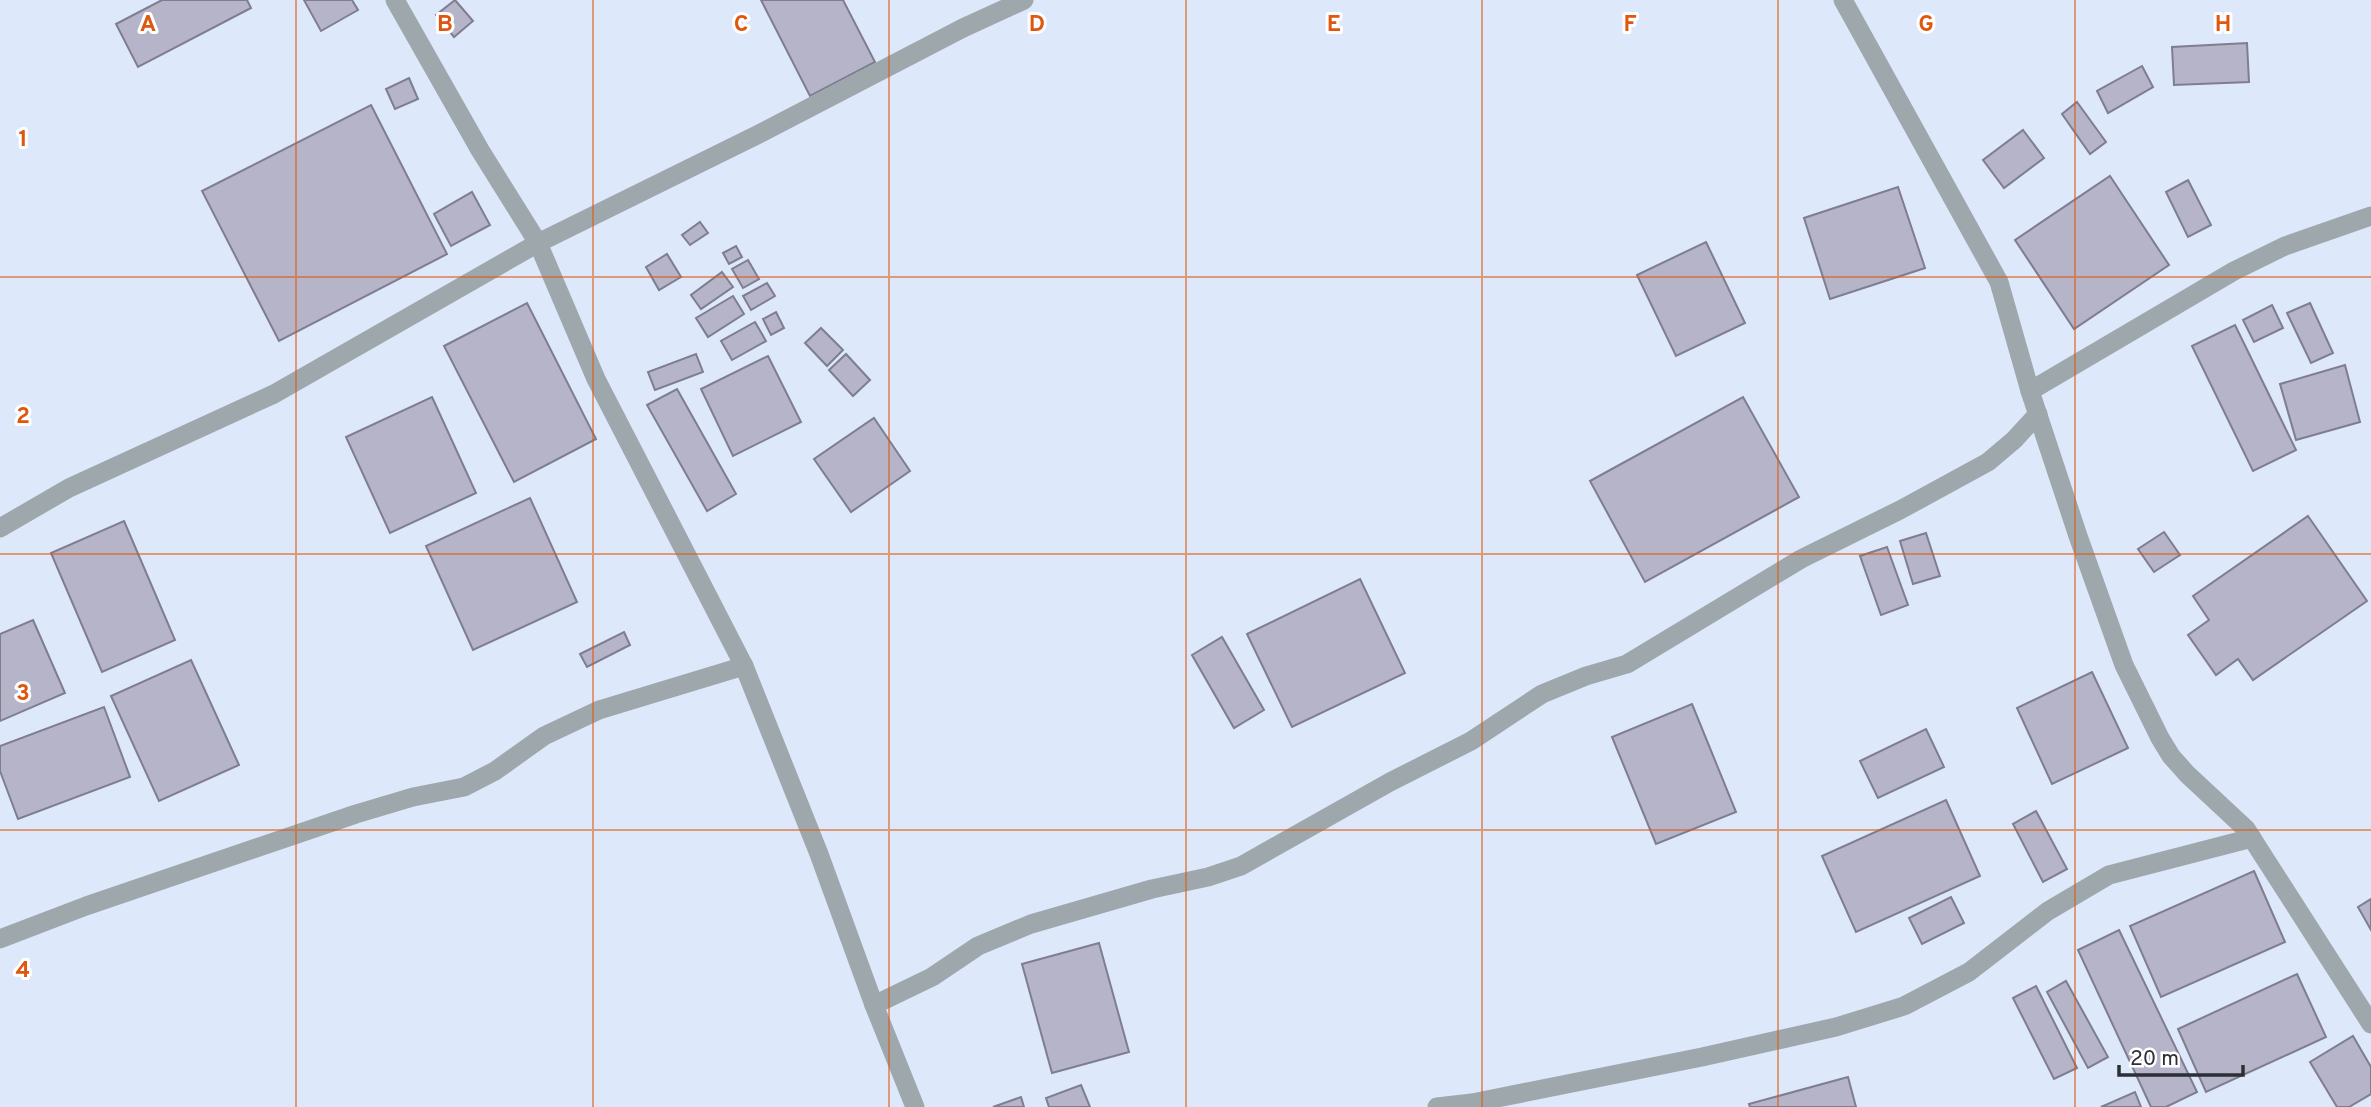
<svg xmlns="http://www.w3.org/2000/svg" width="2371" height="1107" viewBox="0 0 2371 1107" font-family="Overpass,sans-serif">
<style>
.building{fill:#b6b4c8;stroke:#7f7d90;stroke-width:2}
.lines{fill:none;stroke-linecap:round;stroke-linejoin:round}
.minor{stroke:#9ea7ac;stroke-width:19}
.grid{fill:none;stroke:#df570e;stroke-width:2;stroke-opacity:0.55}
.grid-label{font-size:23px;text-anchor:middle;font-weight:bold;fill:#df570e;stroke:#fff;stroke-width:6;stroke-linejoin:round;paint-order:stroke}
</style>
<rect width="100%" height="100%" fill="#dde8fb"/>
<g class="building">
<polygon points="162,0 247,0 251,8 138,67 116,24"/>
<polygon points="304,0 352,0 358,10 321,31"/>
<polygon points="455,0 473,21 454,37 436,15"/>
<polygon points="761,0 843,0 875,62 810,96"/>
<polygon points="2247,43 2249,82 2174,85 2172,47"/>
<polygon points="2142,66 2153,87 2108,113 2097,91"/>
<polygon points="409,78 418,99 395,109 386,89"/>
<polygon points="2077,102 2106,142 2090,154 2062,114"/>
<polygon points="371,105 447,254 279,341 202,191"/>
<polygon points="2023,130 2044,158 2004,188 1983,160"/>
<polygon points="2110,176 2169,265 2074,329 2015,240"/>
<polygon points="2188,180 2211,225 2188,237 2166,192"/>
<polygon points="1898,187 1925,268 1830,299 1804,218"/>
<polygon points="472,192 490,225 451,246 434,214"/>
<polygon points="700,222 708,233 690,245 682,235"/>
<polygon points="1706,242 1745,323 1676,356 1637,275"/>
<polygon points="736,246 742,257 729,264 723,253"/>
<polygon points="667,254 681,277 659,290 646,267"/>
<polygon points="748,260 759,279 743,288 732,269"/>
<polygon points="722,272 733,287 701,309 691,295"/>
<polygon points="767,283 775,296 751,310 743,296"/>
<polygon points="733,296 744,314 708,337 696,318"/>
<polygon points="527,303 596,439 514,482 444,346"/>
<polygon points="2310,303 2333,353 2311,363 2287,313"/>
<polygon points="2272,305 2283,328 2254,342 2243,320"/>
<polygon points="776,312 784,328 771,335 763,319"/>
<polygon points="755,322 766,341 732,360 721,341"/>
<polygon points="2235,325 2296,450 2253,471 2192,346"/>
<polygon points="821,328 843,350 827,366 805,343"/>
<polygon points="696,354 703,372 655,390 648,372"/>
<polygon points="846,354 870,380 853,396 829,370"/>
<polygon points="768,356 801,422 733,456 701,389"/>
<polygon points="2345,365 2360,422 2296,440 2280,384"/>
<polygon points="677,389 736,494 707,511 647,405"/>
<polygon points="432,397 476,493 390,533 346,437"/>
<polygon points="1743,397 1799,497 1645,582 1590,481"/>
<polygon points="874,418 910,471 851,512 814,459"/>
<polygon points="530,498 577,602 473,650 426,546"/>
<polygon points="2308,516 2367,601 2253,680 2238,659 2216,675 2188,635 2209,620 2193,596"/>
<polygon points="124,521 175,640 102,672 51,553"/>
<polygon points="2164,532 2180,555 2154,572 2138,549"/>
<polygon points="1926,533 1940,576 1913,584 1900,541"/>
<polygon points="1887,547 1908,605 1881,615 1860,556"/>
<polygon points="1360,579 1405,673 1292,727 1247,634"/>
<polygon points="33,620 65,693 0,721 0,634"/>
<polygon points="624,632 630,645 587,667 580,654"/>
<polygon points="1222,637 1264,710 1234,728 1192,655"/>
<polygon points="191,660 239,765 159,801 111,696"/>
<polygon points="2092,672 2128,748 2052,784 2017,708"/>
<polygon points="1692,704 1736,812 1656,844 1612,737"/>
<polygon points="104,707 130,777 18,819 0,771 0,746"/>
<polygon points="1926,729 1944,767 1878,798 1860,761"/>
<polygon points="1946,800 1980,876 1856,932 1822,856"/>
<polygon points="2036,811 2067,869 2043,882 2013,824"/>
<polygon points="2254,871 2285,942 2161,997 2130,926"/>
<polygon points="1951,897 1964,923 1922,944 1909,918"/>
<polygon points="2371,899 2371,930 2358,907"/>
<polygon points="2119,930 2197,1092 2166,1107 2151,1107 2078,950"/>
<polygon points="1099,943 1129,1052 1052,1073 1022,964"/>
<polygon points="2297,974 2326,1037 2206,1092 2178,1029"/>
<polygon points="2066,981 2108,1057 2088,1068 2047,992"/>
<polygon points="2036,986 2077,1068 2054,1079 2013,998"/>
<polygon points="2353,1036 2371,1067 2371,1094 2349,1107 2337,1107 2310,1062"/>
<polygon points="1848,1077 1856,1107 1750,1107 1749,1104"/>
<polygon points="1081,1085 1090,1107 1049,1107 1046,1098"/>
<polygon points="2135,1092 2141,1107 2101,1107"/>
<polygon points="1021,1097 1024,1107 993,1107"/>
</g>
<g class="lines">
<g class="minor">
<polyline points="1843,0 1999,282 2030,391 2078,536 2124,665 2160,738 2171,756 2187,774 2246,829 2371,1024"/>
<polyline points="2030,391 2234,271 2285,246 2371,216"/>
<polyline points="0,528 69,488 274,394 538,243 480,150 395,0"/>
<polyline points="0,939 86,906 356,814 413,797 464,787 495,771 544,736 599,710 744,666"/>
<polyline points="874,1005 932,977 978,946 1031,924 1152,889 1208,877 1241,866 1390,782 1471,741 1542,694 1586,676 1627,664 1801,559 1900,510 1988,462 2014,440 2038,414"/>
<polyline points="915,1107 874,1005 819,854 744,666 596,379 538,243 759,134 963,28 1024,0"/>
<polyline points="1437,1107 1472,1103 1702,1057 1836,1027 1904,1006 1969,972 2048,911 2109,875 2252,838"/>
</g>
</g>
<path class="grid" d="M296,0V1107M593,0V1107M889,0V1107M1186,0V1107M1482,0V1107M1778,0V1107M2075,0V1107M0,277H2371M0,554H2371M0,830H2371"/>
<g class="grid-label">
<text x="148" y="31">A</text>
<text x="445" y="31">B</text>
<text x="741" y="31">C</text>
<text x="1037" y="31">D</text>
<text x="1334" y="31">E</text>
<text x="1630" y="31">F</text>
<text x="1926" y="31">G</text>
<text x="2223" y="31">H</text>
<text x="23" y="146">1</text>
<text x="23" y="423">2</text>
<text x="23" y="700">3</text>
<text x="23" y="977">4</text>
</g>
<path d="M2119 1065v10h124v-10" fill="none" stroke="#2b2f36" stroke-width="3.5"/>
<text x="2130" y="1065" font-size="21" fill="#2b2f36" stroke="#ffffff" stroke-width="5" paint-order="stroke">20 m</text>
</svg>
